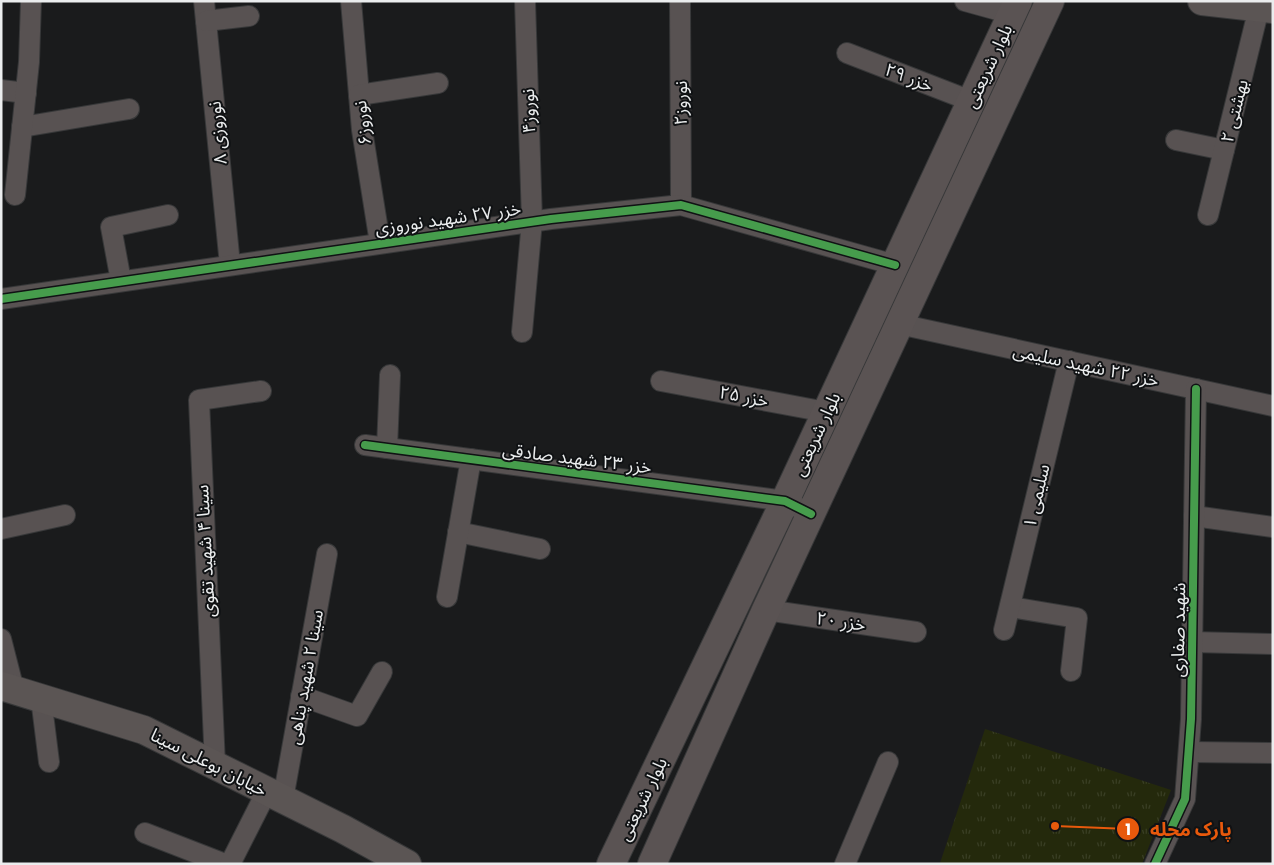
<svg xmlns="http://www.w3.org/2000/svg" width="1274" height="865" viewBox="0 0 1274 865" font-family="Poppins,'Noto Sans Arabic',sans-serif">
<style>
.grass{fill:url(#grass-tufts)}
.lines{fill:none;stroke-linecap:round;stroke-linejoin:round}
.street-casing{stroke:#373839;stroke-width:22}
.secondary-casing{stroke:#373839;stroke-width:30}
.primary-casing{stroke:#373839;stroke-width:30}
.street{stroke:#585252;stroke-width:20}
.secondary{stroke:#5b5554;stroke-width:28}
.primary{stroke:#5a5353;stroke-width:28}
.cycleway-casing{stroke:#101214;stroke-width:11}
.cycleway{stroke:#469c4c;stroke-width:8}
.labels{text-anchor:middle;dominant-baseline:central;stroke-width:4;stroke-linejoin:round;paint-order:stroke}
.street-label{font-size:18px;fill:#ebedee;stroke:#101214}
.leader{fill:none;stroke:#e8590c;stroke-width:2}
.callout-dot{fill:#e8590c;stroke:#101214;stroke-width:2}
.mark-label{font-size:15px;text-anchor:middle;font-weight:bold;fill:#fff}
.callout-label{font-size:19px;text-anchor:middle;font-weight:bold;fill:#e8590c;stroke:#101214;stroke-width:4;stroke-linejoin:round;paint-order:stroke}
</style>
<defs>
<pattern id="grass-tufts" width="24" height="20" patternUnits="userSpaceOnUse" patternTransform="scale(1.25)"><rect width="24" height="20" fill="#24290c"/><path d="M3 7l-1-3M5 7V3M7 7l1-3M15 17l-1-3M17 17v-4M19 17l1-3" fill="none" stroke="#393e24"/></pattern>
</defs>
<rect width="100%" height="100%" fill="#1a1b1c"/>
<polygon class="grass" points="985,729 1171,790 1142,864 943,864 940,863"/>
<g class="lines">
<defs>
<g id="street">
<polyline points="204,1 230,265"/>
<polyline points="351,1 362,130 380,243"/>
<polyline points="680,1 681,205"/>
<polyline points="965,1 1012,14"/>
<polyline points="206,21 249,16"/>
<polyline points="847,53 971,101"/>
<polyline points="1,90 26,93"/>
<polyline points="359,95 438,83"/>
<polyline points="22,127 129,109"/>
<polyline points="1176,140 1224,150"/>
<polyline points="15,195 29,62 31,1"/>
<polyline points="1208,215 1259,8"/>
<polyline points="121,281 111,227 168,215"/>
<polyline points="1,299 551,219 681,205 895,265"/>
<polyline points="899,324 1273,406"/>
<polyline points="522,332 532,221 525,1"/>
<polyline points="661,381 826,412"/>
<polyline points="365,445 785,501 811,514"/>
<polyline points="387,448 390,375"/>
<polyline points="1194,516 1273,527"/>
<polyline points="1,529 65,515"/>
<polyline points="458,532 540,549"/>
<polyline points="447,597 471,459"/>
<polyline points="1010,607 1077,618 1071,671"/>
<polyline points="766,610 916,632"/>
<polyline points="1004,630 1069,361"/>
<polyline points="1,639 14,690"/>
<polyline points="1192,642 1273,644"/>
<polyline points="301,696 357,716 382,672"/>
<polyline points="41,698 49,762"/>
<polyline points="1189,752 1273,753"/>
<polyline points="215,765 199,400 261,391"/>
<polyline points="283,799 327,554"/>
<polyline points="145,833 225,864"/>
<polyline points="230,864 267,791"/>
<polyline points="845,864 888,762"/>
<polyline points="1155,864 1185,799 1191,719 1196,389"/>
</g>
<g id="secondary">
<polyline points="1202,1 1273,9"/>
<polyline points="1,686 144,730 343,829 407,864"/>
</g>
<g id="primary">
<polyline points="611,864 785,501 1018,1"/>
<polyline points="652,864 766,610 1050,1"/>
</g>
</defs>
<use href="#street" class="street-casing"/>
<use href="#secondary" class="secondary-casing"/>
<use href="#primary" class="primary-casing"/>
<use href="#street" class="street"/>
<use href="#secondary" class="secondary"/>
<use href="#primary" class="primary"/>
<defs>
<g id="cycleway">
<polyline points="1,299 551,219 681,205 895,265"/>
<polyline points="365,445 785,501 811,514"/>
<polyline points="1155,864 1185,799 1191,719 1196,389"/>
</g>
</defs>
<use href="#cycleway" class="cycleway-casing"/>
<use href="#cycleway" class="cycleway"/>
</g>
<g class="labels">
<g class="street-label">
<text transform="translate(988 66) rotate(-65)">بلوار شریعتی</text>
<text transform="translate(909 77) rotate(21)">خزر ۲۹</text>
<text transform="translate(680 103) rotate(-90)">نوروز۲</text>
<text transform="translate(528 111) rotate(-92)">نوروز۴</text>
<text transform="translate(1234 111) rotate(-76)">بهشتی ۲</text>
<text transform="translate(362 123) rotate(-97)">نوروز۶</text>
<text transform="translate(217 133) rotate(-96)">نوروزی ۸</text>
<text transform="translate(448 218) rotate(-8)">خزر ۲۷ شهید نوروزی</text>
<text transform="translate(1086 365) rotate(12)">خزر ۲۲ شهید سلیمی</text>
<text transform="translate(744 396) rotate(11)">خزر ۲۵</text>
<text transform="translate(816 434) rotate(-65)">بلوار شریعتی</text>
<text transform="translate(577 458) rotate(7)">خزر ۲۳ شهید صادقی</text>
<text transform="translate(1036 496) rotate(-77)">سلیمی ۱</text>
<text transform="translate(205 551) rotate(-93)">سینا ۴ شهید تقوی</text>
<text transform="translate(841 621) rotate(8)">خزر ۲۰</text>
<text transform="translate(1178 630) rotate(-89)">شهید صفاری</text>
<text transform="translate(305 677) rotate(-80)">سینا ۲ شهید پناهی</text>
<text transform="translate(209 762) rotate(27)">خیابان بوعلی سینا</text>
<text transform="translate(642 799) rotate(-64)">بلوار شریعتی</text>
</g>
</g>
<path class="leader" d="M1055 826L1128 829"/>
<g class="callout-dot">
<circle cx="1055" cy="826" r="5"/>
<circle cx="1128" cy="829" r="12"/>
</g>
<g class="mark-label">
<text x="1128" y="835">1</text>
</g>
<g class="callout-label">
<text x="1191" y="836">پارک محله</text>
</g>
<rect width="1274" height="865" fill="none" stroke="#ebedee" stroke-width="5"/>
</svg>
